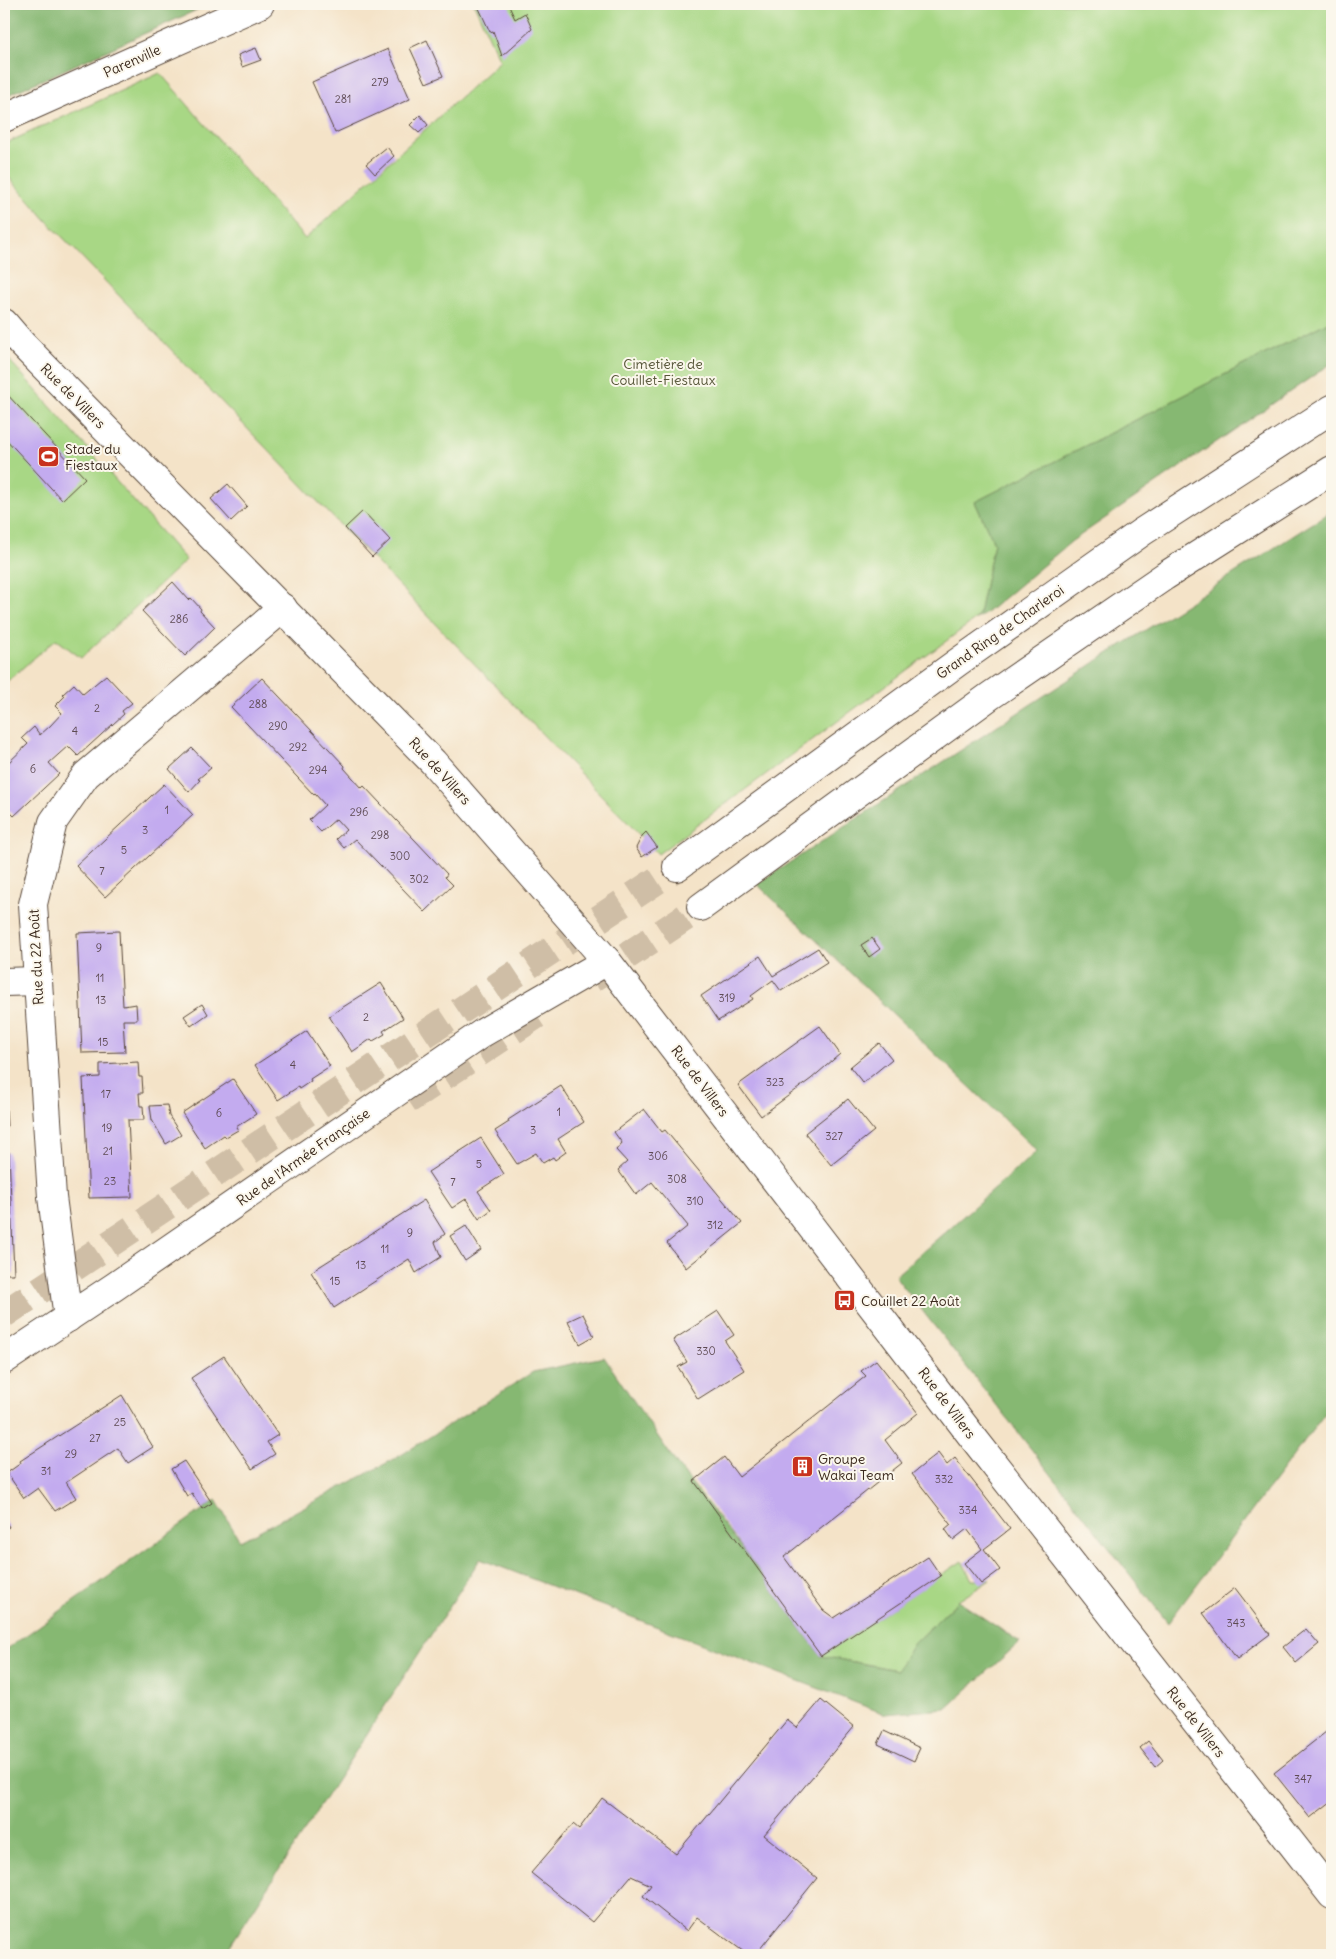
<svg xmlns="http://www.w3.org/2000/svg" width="1336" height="1959" viewBox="0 0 1336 1959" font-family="Delius,sans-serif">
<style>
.green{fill:#a8d785;stroke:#728052}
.forest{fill:#86b872;stroke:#607148}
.building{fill:#c3abef}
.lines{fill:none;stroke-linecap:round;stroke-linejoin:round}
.highway-tunnel{stroke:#cfbea6;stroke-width:28;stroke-dasharray:28 14;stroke-linecap:butt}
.minor-casing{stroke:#574638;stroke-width:30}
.highway-casing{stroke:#574638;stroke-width:30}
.minor{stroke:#fff;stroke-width:28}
.highway{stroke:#fff;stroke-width:28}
.labels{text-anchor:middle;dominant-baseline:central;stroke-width:4;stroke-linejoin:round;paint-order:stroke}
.number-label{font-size:11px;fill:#5d4a52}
.street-label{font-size:14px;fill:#3b2a1e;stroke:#fbf7ec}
.park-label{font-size:14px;fill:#565538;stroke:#fbf7ec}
.poi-label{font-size:14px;fill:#3b2a1e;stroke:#fbf7ec;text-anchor:start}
</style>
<rect width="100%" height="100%" fill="#fbf7ec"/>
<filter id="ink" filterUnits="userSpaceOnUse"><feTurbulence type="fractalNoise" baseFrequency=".02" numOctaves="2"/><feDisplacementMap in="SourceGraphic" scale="10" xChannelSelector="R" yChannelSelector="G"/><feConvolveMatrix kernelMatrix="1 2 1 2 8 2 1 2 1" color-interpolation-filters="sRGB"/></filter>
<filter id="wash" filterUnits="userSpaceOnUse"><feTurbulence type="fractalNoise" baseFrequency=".0096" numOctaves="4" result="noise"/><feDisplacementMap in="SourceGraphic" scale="20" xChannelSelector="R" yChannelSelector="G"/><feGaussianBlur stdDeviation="1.12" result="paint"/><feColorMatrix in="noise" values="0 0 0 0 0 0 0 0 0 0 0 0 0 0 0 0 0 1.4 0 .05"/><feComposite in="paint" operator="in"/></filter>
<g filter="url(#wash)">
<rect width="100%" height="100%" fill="#f4e3c8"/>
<g class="green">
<polygon points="474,4 1332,4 1332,320 975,502 994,543 979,614 976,619 658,854 47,221 4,172 4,144 160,73 305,239 500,61"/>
<polygon points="4,354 186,560 81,658 56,639 4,684"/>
<polygon points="962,1561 972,1580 990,1580 958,1601 914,1643 898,1670 821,1656"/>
</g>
<g class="forest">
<polygon points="4,4 210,4 4,97"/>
<polygon points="1332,320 1332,363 1072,541 985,614 976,619 979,614 994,543 975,502"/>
<polygon points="1332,511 1332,1404 1168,1623 895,1276 1037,1151 757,884 1100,659"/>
<polygon points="604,1357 676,1463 746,1553 821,1656 897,1670 914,1643 958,1601 1020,1642 946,1709 885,1714 480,1559 224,1955 4,1955 4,1651 216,1500 240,1541 398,1457 533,1372"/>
</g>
<g id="blocks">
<g class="building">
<polygon points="477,4 508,4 515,19 525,13 532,29 502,56 493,31 490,32"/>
<polygon points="427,40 443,76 426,83 410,48"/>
<polygon points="256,48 261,60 242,67 238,55"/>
<polygon points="388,49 410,99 335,133 312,82"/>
<polygon points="420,115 428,125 419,133 410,125"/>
<polygon points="387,147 394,156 375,174 366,164"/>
<polygon points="4,391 85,478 62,500 4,437"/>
<polygon points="228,484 247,506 231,521 211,499"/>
<polygon points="363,511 390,540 372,557 345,528"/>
<polygon points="173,582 189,600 191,598 201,609 200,611 215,627 185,656 142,611"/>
<polygon points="106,675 132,703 122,711 124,714 78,756 68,746 49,763 59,774 14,816 4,806 4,759 8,763 28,744 22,738 34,727 40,735 50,726 62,713 55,706 65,696 63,694 74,684 83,694"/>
<polygon points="262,678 345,766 344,768 362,788 364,786 447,874 445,877 453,885 425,912 355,839 344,848 336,839 346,830 336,819 321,832 309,820 325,805 315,794 314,795 231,707"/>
<polygon points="192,748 211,768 198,779 200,780 189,792 169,769"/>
<polygon points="164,784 193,815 105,897 76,866"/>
<polygon points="646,832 657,847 642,857 636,848 642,836"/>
<polygon points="119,931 123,1006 136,1004 137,1020 123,1020 125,1052 82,1053 77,933"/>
<polygon points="872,938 880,949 869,957 861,945"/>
<polygon points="818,948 827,962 781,991 773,980 751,996 753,999 718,1021 701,996 760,956 773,976"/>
<polygon points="381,983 403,1018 383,1031 385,1034 373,1041 371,1039 352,1052 329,1016"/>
<polygon points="202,1004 208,1014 191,1026 184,1016"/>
<polygon points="820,1026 840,1054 811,1079 761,1116 738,1085"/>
<polygon points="307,1031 330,1066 310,1079 311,1081 299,1089 298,1087 278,1100 255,1065"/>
<polygon points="879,1043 892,1059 863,1083 850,1067"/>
<polygon points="138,1062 139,1077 142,1077 143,1093 139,1093 140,1106 143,1106 144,1120 128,1120 132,1197 89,1198 83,1078 100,1077 100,1064"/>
<polygon points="233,1079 256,1114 236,1127 238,1130 226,1137 224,1135 205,1148 182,1113"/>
<polygon points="561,1086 584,1122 558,1139 566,1152 555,1160 553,1157 543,1163 536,1153 517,1164 495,1131 509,1122 508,1120"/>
<polygon points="4,1091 5,1091 7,1126 4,1127"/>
<polygon points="848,1099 874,1131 831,1165 805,1133"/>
<polygon points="167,1105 169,1116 181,1135 166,1144 152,1120 150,1106"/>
<polygon points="644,1109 662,1132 665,1130 742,1223 686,1268 667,1243 688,1226 652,1182 636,1195 618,1170 627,1162 616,1150 622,1143 614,1132"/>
<polygon points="481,1138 504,1174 478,1191 491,1210 479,1219 466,1199 452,1208 428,1172"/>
<polygon points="9,1152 14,1274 4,1274 4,1153"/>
<polygon points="424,1200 445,1234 435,1242 441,1257 416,1273 409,1259 334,1308 311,1272"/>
<polygon points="466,1226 481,1250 465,1261 450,1236"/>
<polygon points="718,1311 734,1335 725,1341 744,1370 698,1399 678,1367 687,1362 673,1340"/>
<polygon points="583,1314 594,1336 580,1344 568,1321"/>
<polygon points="224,1356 278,1435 267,1442 275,1454 252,1469 191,1378"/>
<polygon points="876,1360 918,1413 885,1440 902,1463 784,1557 823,1610 834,1618 928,1557 941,1576 821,1656 694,1481 724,1457 739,1477 866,1376 861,1371"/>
<polygon points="122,1395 153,1447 128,1463 118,1448 70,1480 66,1482 76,1498 55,1511 38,1488 24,1498 7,1473 21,1463 20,1461"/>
<polygon points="938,1453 947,1465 955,1458 1010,1529 984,1549 1000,1570 981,1584 964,1563 982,1549 967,1529 953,1540 945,1529 951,1524 912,1474"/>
<polygon points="184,1461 212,1503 202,1509 192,1493 187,1496 171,1469"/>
<polygon points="4,1519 9,1527 4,1530"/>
<polygon points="1235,1588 1270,1634 1237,1659 1203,1613"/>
<polygon points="1306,1629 1319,1644 1296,1663 1283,1647"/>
<polygon points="821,1700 854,1727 764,1835 817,1878 755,1955 748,1955 697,1917 687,1931 643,1896 651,1885 631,1876 592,1922 531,1873 573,1824 579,1829 602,1798 676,1854 787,1720 797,1728"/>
<polygon points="1331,1728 1332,1730 1332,1801 1310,1818 1274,1773"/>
<polygon points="884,1731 920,1748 914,1761 878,1744"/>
<polygon points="1148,1741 1163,1760 1155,1767 1140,1748"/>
</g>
</g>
</g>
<g filter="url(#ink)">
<use href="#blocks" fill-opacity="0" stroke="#574638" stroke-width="1"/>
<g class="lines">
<g class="highway-tunnel">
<polyline points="592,979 701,907"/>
<polyline points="408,1100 541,1012"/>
<polyline points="4,1314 677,867"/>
</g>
<defs>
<g id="minor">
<polyline points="4,118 260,4"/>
<polyline points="4,323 22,344 433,762 607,961 971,1435 1332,1895"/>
<polyline points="4,982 38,981"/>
<polyline points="68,1318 52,1197 33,904 53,822 86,775 283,608"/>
<polyline points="4,1360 114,1287 484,1032 607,961"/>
</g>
<g id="highway">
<polyline points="677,867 958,662 1142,532 1332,409"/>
<polyline points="701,907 990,696 1165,576 1332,470"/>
</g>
</defs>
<use href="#minor" class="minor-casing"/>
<use href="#highway" class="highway-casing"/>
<use href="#minor" class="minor"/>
<use href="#highway" class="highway"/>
</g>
</g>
<defs>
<symbol id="stadium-square" viewBox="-11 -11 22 22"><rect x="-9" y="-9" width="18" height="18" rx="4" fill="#c8321e" stroke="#fbf7ec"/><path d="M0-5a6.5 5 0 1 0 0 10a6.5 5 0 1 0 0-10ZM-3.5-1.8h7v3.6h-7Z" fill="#fff"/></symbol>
<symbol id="bus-square" viewBox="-11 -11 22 22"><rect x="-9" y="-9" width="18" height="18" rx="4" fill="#c8321e" stroke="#fbf7ec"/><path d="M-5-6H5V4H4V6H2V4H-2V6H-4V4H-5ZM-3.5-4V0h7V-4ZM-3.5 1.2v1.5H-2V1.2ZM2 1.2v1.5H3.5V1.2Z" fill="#fff"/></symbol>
<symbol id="building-square" viewBox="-11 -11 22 22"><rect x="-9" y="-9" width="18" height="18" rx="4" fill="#c8321e" stroke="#fbf7ec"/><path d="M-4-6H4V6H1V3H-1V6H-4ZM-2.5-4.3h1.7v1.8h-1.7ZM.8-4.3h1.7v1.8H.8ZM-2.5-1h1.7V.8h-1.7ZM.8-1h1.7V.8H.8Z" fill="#fff"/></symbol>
</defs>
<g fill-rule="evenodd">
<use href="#stadium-square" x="36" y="444" width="25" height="25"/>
<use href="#bus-square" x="832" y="1288" width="25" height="25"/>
<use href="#building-square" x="790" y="1454" width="25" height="25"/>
</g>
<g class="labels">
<g class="number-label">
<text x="380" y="82">279</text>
<text x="343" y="99">281</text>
<text x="179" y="619">286</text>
<text x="258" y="704">288</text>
<text x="97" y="708">2</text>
<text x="278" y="726">290</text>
<text x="75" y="731">4</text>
<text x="298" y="747">292</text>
<text x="33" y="769">6</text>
<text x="318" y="770">294</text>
<text x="167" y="810">1</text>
<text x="359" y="812">296</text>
<text x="145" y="830">3</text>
<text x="380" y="835">298</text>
<text x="124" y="850">5</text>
<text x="400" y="856">300</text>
<text x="102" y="871">7</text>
<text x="419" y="879">302</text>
<text x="99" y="948">9</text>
<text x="100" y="978">11</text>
<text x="727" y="998">319</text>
<text x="101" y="1000">13</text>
<text x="366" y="1017">2</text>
<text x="103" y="1042">15</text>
<text x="293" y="1065">4</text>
<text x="775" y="1082">323</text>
<text x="106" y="1094">17</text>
<text x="559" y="1112">1</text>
<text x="219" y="1113">6</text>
<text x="107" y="1128">19</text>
<text x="533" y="1130">3</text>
<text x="834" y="1136">327</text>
<text x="108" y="1151">21</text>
<text x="658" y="1156">306</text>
<text x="479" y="1164">5</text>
<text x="677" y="1179">308</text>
<text x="110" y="1181">23</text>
<text x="453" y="1182">7</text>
<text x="695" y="1201">310</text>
<text x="715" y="1225">312</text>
<text x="410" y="1233">9</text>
<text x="385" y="1249">11</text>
<text x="361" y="1265">13</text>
<text x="335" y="1281">15</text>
<text x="706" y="1351">330</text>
<text x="120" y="1422">25</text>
<text x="95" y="1438">27</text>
<text x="71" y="1454">29</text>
<text x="46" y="1471">31</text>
<text x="944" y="1479">332</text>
<text x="968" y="1510">334</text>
<text x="1236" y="1623">343</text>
<text x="1303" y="1779">347</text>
</g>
<g class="street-label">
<text transform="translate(132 61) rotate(-24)">Parenville</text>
<text transform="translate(73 396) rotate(45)">Rue de Villers</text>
<text transform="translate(1000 632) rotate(-35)">Grand Ring de Charleroi</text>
<text transform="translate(440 771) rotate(48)">Rue de Villers</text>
<text transform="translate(36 957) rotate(-93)">Rue du 22 Août</text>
<text transform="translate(700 1081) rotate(53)">Rue de Villers</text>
<text transform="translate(303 1157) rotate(-35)">Rue de l'Armée Française</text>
<text transform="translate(947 1403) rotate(53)">Rue de Villers</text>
<text transform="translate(1196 1722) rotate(52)">Rue de Villers</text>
</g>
<g class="park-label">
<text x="663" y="364">Cimetière de<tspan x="663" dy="16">Couillet-Fiestaux</tspan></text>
</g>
<g class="poi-label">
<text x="65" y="449">Stade du<tspan x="65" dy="16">Fiestaux</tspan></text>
<text x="861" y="1301">Couillet 22 Août</text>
<text x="818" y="1459">Groupe<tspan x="818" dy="16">Wakai Team</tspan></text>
</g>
</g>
<rect width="1336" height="1959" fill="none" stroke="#fbf7ec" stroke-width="20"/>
</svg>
